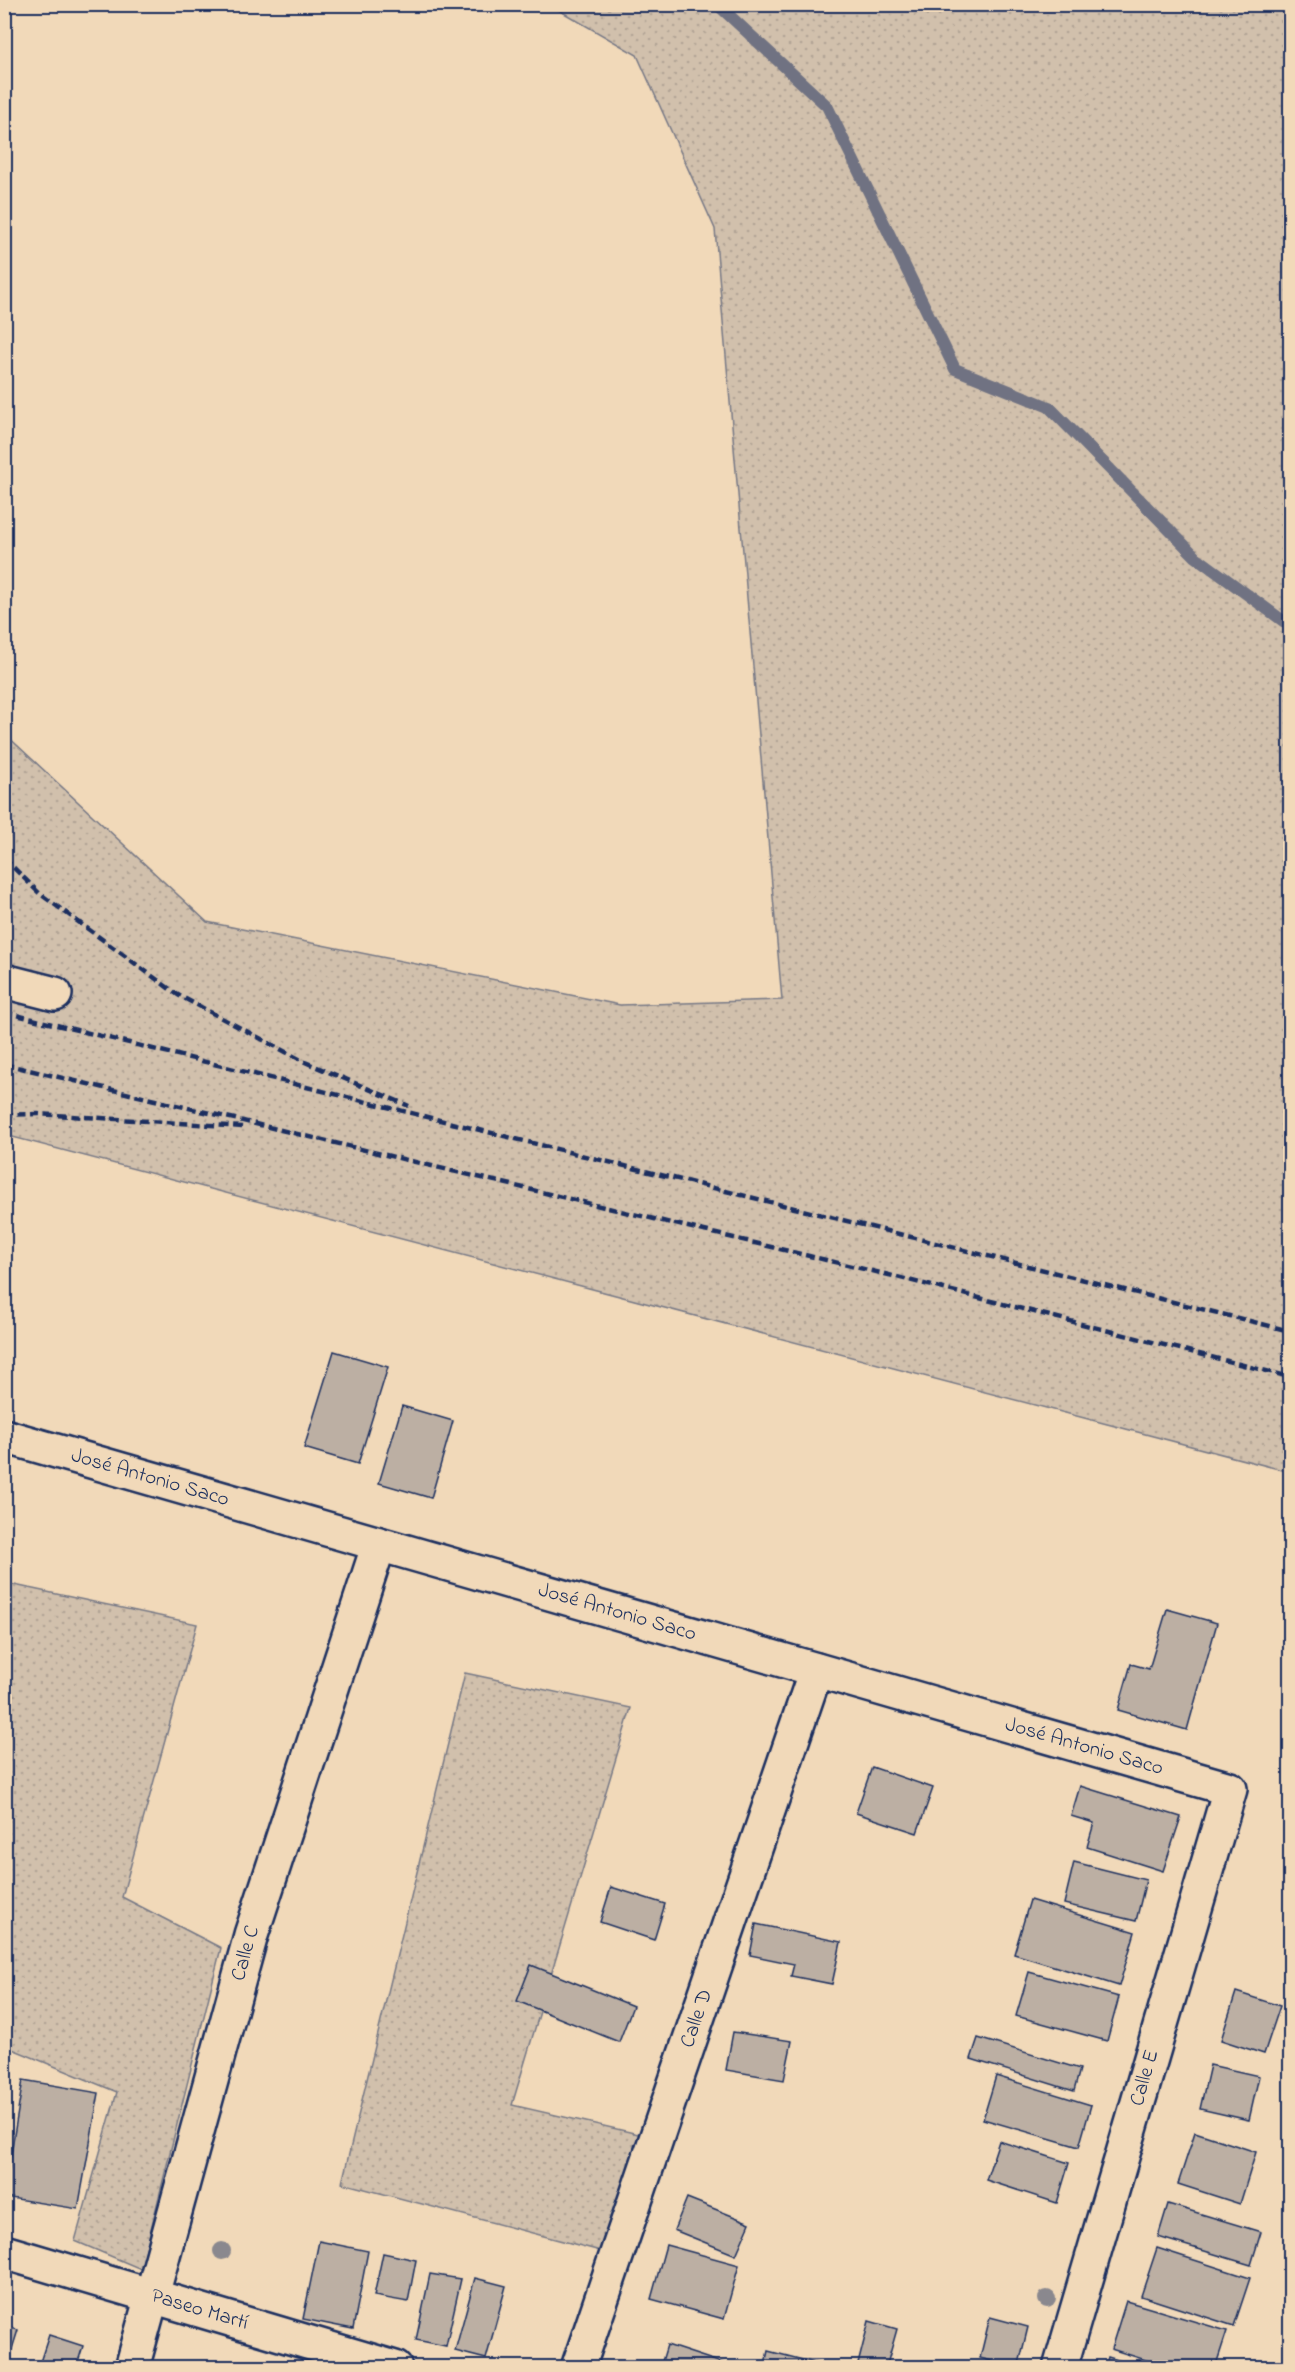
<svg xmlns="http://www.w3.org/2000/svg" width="1295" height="2372" viewBox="0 0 1295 2372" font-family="'Indie Flower',sans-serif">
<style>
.grass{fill:url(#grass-dots);stroke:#767885;stroke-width:1.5}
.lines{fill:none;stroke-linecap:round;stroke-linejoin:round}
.stream{stroke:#707282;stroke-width:12}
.building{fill:#bcafa3;stroke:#1b2f5e;stroke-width:1.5}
.street-casing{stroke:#1b2f5e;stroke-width:38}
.secondary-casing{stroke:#1b2f5e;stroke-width:38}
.street{stroke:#f1d9b9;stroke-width:33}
.secondary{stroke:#f1d9b9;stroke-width:33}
.rail{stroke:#1b2f5e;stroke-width:4.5;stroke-dasharray:9 4.5;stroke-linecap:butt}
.tree{fill:#8a888e}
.labels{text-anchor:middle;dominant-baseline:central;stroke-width:6;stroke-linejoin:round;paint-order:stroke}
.street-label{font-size:21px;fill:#1b2f5e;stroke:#f1d9b9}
</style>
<defs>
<pattern id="grass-dots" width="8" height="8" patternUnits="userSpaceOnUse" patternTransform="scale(1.5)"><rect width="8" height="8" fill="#d1c0ac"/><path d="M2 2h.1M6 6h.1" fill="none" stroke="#b3a596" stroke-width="1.8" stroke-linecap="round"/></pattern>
</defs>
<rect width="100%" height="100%" fill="#f1d9b9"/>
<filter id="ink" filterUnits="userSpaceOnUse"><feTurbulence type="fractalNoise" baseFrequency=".0167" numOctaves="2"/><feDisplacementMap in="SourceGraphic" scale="12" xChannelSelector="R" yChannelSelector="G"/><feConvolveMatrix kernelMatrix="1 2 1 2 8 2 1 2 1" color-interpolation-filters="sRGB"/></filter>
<g filter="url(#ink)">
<g class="grass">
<polygon points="550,5 1290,5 1290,1472 5,1135 4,733 207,922 620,1005 782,1000 715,229 637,55"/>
<polygon points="5,1583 197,1624 122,1897 221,1948 141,2269 75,2241 117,2092 5,2046"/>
<polygon points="465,1673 631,1708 512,2105 656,2138 616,2255 342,2183"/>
</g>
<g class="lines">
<polyline class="stream" points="717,4 827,106 955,369 1049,407 1196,557 1290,626"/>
</g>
<g class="building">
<polygon points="334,1351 388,1367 358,1464 304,1448"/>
<polygon points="402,1406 453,1421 431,1498 379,1483"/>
<polygon points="1167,1609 1217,1623 1187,1730 1118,1710 1131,1664 1149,1669"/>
<polygon points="872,1767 933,1788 917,1833 856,1813"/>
<polygon points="1080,1786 1181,1817 1163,1871 1087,1847 1094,1823 1071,1816"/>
<polygon points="1074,1862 1146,1880 1136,1921 1064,1904"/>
<polygon points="611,1887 665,1904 654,1940 600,1922"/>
<polygon points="1030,1900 1135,1932 1119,1986 1014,1954"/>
<polygon points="756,1924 841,1942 832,1984 791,1976 794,1964 750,1955"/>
<polygon points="531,1965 633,2006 619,2042 517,2001"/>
<polygon points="1029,1972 1119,1997 1107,2041 1016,2016"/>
<polygon points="1236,1992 1280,2006 1264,2054 1221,2040"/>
<polygon points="733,2032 792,2041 784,2080 726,2070"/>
<polygon points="978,2038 1080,2069 1074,2091 971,2059"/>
<polygon points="1210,2065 1259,2076 1249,2120 1200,2109"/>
<polygon points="996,2076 1091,2105 1079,2147 983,2119"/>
<polygon points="23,2080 99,2093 78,2209 4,2197"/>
<polygon points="1195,2132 1256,2152 1240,2204 1178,2184"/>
<polygon points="999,2141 1069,2163 1057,2203 986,2180"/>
<polygon points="687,2198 750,2223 736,2255 674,2230"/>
<polygon points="1168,2204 1261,2232 1251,2265 1158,2237"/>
<polygon points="319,2241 368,2251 353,2329 303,2319"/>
<polygon points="666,2245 739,2265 724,2319 651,2299"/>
<polygon points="1157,2248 1250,2278 1234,2326 1141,2296"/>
<polygon points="383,2253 416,2260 408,2302 374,2296"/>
<polygon points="430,2274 461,2279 446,2346 416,2340"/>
<polygon points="475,2278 506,2286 486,2359 455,2351"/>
<polygon points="1126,2301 1227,2331 1215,2368 1171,2368 1111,2349"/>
<polygon points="990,2317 1028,2327 1018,2368 980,2358"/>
<polygon points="869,2321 897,2329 886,2368 857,2368"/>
<polygon points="4,2326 18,2330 6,2368 4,2368"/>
<polygon points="49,2335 83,2346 76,2368 38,2368"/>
<polygon points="667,2345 737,2368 660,2368"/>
<polygon points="768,2351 819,2364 818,2368 764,2368"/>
<polygon points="1108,2357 1144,2368 1105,2368"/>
</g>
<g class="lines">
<defs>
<g id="street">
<polyline points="4,981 55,994"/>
<path id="s1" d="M4,1436L1230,1789L1060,2368"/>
<path id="s2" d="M132,2368L251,1935L379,1544"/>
<path id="s3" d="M578,2368L816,1670"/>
</g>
<g id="secondary">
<path id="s4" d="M4,2252L395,2368"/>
</g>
</defs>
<use href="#street" class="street-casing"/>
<use href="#secondary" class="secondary-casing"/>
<use href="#street" class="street"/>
<use href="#secondary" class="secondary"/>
<g class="rail">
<polyline points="4,858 39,893 178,995 305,1062 409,1106"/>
<polyline points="4,1012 1290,1331"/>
<polyline points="4,1064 889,1275 1290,1377"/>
<polyline points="4,1115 38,1114 243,1127"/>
</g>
</g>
<g class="tree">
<circle cx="222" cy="2251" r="9"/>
<circle cx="1047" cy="2299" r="9"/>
</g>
</g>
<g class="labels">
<g class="street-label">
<text stroke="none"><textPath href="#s1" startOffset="152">José Antonio Saco</textPath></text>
<text stroke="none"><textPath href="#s1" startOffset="638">José Antonio Saco</textPath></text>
<text stroke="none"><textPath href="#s1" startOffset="1124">José Antonio Saco</textPath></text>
<text stroke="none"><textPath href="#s2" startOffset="430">Calle C</textPath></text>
<text stroke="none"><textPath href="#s3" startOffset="369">Calle D</textPath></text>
<text transform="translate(1145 2078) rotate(-74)">Calle E</text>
<text stroke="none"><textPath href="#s4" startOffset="204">Paseo Martí</textPath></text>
</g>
</g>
<rect width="1295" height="2372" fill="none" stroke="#f1d9b9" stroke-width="24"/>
<rect x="12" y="12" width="1271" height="2348" fill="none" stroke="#1b2f5e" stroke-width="2" filter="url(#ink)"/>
</svg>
